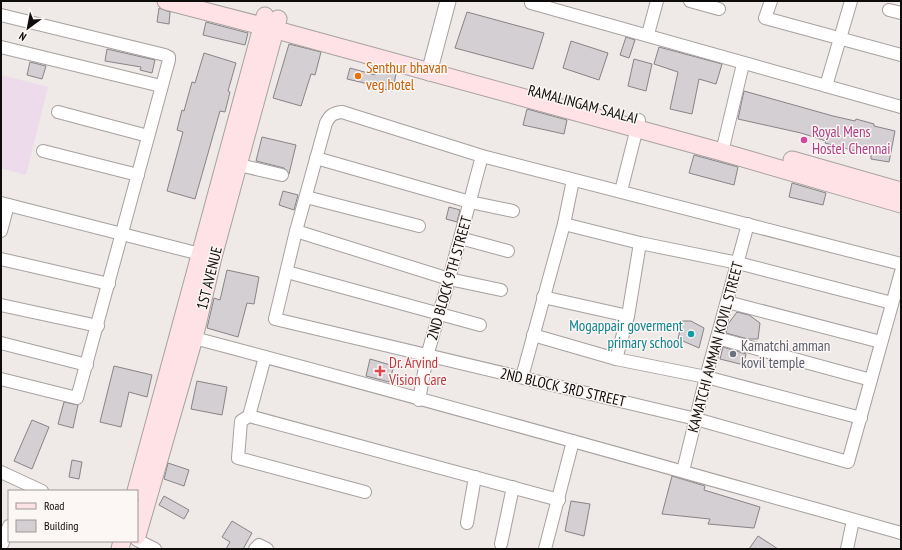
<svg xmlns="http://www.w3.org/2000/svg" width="902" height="550" viewBox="0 0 902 550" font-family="'PT Sans Narrow',sans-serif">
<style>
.education{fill:#eddaea}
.building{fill:#d3cfd2;stroke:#878387}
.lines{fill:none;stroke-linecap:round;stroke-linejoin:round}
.minor-casing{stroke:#a6a19f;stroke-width:14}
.tertiary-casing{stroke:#a6a19f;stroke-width:17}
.secondary-casing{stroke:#a6a19f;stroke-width:19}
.minor{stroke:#fff;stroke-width:12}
.tertiary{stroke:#fff;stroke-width:15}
.secondary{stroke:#ffe2e6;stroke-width:17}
.food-dot{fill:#e8710a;stroke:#fcf6f4;stroke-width:1.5}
.hotel-dot{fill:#d1479c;stroke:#fcf6f4;stroke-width:1.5}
.culture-dot{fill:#0f9aa8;stroke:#fcf6f4;stroke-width:1.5}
.worship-dot{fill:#6b7280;stroke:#fcf6f4;stroke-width:1.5}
.health-dot{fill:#e0444e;stroke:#fcf6f4;stroke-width:1.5}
.labels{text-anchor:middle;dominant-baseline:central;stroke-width:3;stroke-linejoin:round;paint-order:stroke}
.food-label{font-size:15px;fill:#c56008;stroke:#fcf6f4;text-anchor:start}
.street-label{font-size:15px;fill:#0e0c0b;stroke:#fcf6f4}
.hotel-label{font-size:15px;fill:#b23c85;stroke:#fcf6f4;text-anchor:start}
.culture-label{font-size:15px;fill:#0d838f;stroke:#fcf6f4;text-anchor:end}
.worship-label{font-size:15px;fill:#5b616d;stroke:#fcf6f4;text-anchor:start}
.health-label{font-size:15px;fill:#be3a42;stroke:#fcf6f4;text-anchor:start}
</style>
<rect width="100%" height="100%" fill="#efe9e7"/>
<polygon class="education" points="1,75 48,87 26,175 1,168"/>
<g class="building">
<polygon points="159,8 170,12 169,24 157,22"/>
<polygon points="467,12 544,33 533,69 455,48"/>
<polygon points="206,22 248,33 245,45 203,35"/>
<polygon points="626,37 635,40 629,58 620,55"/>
<polygon points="571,41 608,53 599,80 563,68"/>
<polygon points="289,44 321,52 315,75 311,74 301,106 273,98"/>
<polygon points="659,47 722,64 716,84 699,79 692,114 670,109 678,72 654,64"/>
<polygon points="107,49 155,60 152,73 140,70 141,67 105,61"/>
<polygon points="204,53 236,63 228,91 230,92 225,112 220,111 195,199 167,191 183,132 177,130 182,110 184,111 192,82 195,83"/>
<polygon points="634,59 652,64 646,91 628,86"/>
<polygon points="30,62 46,66 42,79 27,75"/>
<polygon points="350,68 375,75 376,68 396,73 393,91 373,87 373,85 347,79"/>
<polygon points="744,91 833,116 855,121 856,119 874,124 874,126 895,131 889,162 871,159 871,155 825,143 826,141 801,133 738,119"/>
<polygon points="527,109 567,120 564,134 523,125"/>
<polygon points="262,137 296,145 289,174 284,168 256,161"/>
<polygon points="694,155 738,167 734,185 689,173"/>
<polygon points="792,183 826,193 823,205 789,197"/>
<polygon points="283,191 298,195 294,210 279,205"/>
<polygon points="449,207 460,210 457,222 446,219"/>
<polygon points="227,270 259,277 254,304 247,303 238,337 207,328 214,298 220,300"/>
<polygon points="737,312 749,315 760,323 758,339 748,339 726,333 728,324"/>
<polygon points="682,321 691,321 704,328 699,348 678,339"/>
<polygon points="723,347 746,354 744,365 720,359"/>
<polygon points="370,359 394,366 389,382 366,376"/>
<polygon points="114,366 152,375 147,397 129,392 121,427 100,422"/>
<polygon points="197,381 227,387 222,415 191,409"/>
<polygon points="64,402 78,405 73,428 58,424"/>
<polygon points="32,420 49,427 32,469 14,461"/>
<polygon points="72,460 82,462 79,479 69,477"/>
<polygon points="168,463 189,470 184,486 164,479"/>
<polygon points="672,476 705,486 704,490 760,507 754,528 708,524 710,519 662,514"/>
<polygon points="164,496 189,510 184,519 159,505"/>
<polygon points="571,501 590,504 584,536 565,531"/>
<polygon points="232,521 252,533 243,549 226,549 230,542 222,537"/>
<polygon points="758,536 778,549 749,549"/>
</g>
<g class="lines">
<defs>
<g id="minor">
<polyline points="532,1 531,3 901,107"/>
<polyline points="690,1 719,9"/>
<polyline points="771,1 765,18 901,55"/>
<polyline points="889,10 901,13"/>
<polyline points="1,15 165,55 169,57 169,60 77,398 1,379"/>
<polyline points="648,34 657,1"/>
<polyline points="1,47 161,86"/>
<polyline points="826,86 851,1"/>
<polyline points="58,112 148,136"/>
<polyline points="43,151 138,175"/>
<polyline points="722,152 743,64"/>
<polyline points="316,158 470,202 513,211"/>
<polyline points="239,165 282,175"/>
<polyline points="621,191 639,120"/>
<polyline points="306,197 419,226"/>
<polyline points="1,203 208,256"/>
<polyline points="564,224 640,243 738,263 892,303"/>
<polyline points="1,231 8,205"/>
<polyline points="296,231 449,279 501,290"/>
<polyline points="460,238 508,251"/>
<polyline points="1,259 109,284"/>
<path d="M901,264L482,156L342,112C333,113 330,115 326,123L296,231L275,319L696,419L848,462L901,272"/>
<polyline points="287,272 480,325"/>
<polyline points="543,297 628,316"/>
<polyline points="727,302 881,342"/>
<polyline points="1,305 98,326"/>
<polyline points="533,335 616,359 706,377 861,418"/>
<polyline points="717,338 871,380"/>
<path d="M187,339L194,338C430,400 666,467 901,533"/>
<polyline points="1,343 87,365"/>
<polyline points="265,357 249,416 241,421 238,458 365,492"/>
<polyline points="616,359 628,316 640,243"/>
<polyline points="522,377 564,224 573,180"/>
<polyline points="419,400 427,356 449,279 482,156"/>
<polyline points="249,416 559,500"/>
<polyline points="683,471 706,377 748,224"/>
<polyline points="1,472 42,491"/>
<polyline points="467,523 475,477"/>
<polyline points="137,540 155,549"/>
<polyline points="501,544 513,487"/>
<polyline points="1,547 9,526"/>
<polyline points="255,549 259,545 267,549"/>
<polyline points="545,549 573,441"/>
<polyline points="847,549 853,520"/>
</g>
<polyline id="tertiary" points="429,73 448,1"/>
<g id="secondary">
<polyline points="166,1 262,26 722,152 901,204"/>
<polyline points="792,160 901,191"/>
<polyline points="136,491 265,16"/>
<polyline points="137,536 194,338 213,257 278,19"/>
<polyline points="120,549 122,541"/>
</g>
</defs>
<use href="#minor" class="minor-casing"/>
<use href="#tertiary" class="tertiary-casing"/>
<use href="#secondary" class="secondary-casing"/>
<use href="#minor" class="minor"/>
<use href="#tertiary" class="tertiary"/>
<use href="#secondary" class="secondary"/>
</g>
<circle class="food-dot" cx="358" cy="76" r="4"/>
<circle class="hotel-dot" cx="804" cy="140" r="4"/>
<circle class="culture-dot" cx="691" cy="334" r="4"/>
<circle class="worship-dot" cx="733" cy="354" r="4"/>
<path class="health-dot" d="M378 365h4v4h4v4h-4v4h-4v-4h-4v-4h4z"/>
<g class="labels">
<g class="food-label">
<text x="366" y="67">Senthur bhavan<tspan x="366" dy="17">veg hotel</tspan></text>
</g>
<g class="street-label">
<text transform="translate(583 104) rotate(15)">RAMALINGAM SAALAI</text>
<text transform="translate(209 278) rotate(-76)">1ST AVENUE</text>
<text transform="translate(449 278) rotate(-74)">2ND BLOCK 9TH STREET</text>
<text transform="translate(715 347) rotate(-75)">KAMATCHI AMMAN KOVIL STREET</text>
<text transform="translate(563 387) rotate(13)">2ND BLOCK 3RD STREET</text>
</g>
<g class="hotel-label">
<text x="812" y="131">Royal Mens<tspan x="812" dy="17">Hostel Chennai</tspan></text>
</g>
<g class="culture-label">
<text x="683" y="325">Mogappair goverment<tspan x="683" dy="17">primary school</tspan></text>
</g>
<g class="worship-label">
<text x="741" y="345">Kamatchi amman<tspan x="741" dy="17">kovil temple</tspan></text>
</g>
<g class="health-label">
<text x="389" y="362">Dr. Arvind<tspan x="389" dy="17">Vision Care</tspan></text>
</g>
</g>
<rect width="902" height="550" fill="none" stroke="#0e0c0b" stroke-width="4"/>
<rect x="8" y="490" width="130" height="52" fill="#fcf6f4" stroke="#9d9897"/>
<rect x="16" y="503" width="20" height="6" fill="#ffe2e6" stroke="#9d9897"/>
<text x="44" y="510" font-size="12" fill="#0e0c0b">Road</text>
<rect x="16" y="520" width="20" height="12" fill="#d3cfd2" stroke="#9d9897"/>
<text x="44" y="530" font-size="12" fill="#0e0c0b">Building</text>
<g transform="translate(28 28) rotate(212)" stroke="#fcf6f4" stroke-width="3" paint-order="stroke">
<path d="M0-3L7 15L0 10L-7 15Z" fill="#0e0c0b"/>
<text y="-6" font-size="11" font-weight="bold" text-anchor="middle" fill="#0e0c0b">N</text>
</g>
</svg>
